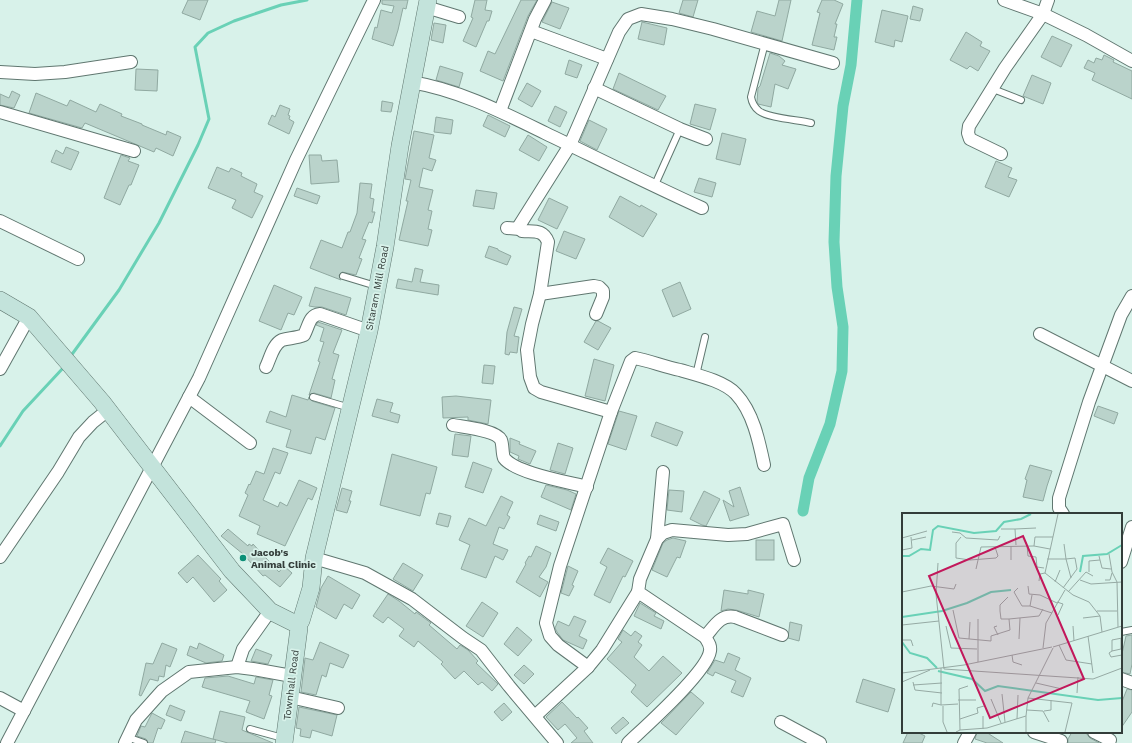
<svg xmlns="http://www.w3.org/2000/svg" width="1132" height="743" viewBox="0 0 1132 743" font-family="'Work Sans',sans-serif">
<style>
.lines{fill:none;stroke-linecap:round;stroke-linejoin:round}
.stream{stroke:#69d1b6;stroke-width:3}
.canal{stroke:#69d1b6;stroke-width:11}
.building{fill:#bad3cb;stroke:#90a9a1}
.lane-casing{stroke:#607770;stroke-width:8}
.street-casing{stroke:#607770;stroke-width:14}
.secondary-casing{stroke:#607770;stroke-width:18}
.lane{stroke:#fff;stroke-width:6}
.street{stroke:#fff;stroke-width:12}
.secondary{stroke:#c3e3db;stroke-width:17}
.poi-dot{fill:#0c8f77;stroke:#d8f2ea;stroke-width:1.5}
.labels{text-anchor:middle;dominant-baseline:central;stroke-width:3.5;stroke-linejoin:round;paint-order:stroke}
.street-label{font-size:10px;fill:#333d3a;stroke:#d8f2ea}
.poi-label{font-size:10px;font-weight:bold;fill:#333d3a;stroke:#d8f2ea;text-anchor:start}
.inset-river{fill:none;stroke:#69d1b6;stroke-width:2}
.inset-road{fill:none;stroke:#96aaa4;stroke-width:1}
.view{fill:#c2185b;fill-opacity:0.15;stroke:#c2185b;stroke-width:2}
.inset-edge{fill:none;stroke:#333d3a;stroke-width:2}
</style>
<rect width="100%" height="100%" fill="#d8f2ea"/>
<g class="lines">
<g class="stream">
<polyline points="70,357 119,290 159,223 198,145 209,119 195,47 208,33 234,21 281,5 307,0"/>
<polyline points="0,446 23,411 64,367"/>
</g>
<polyline class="canal" points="803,511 809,478 830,424 842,371 843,327 837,287 834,242 836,176 843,106 851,65 857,0"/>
</g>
<g class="building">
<polygon points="188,0 208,0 200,20 182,13"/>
<polygon points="382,0 408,0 406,9 403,8 398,30 393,46 372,39 375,27 377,28 381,10 392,13 394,6 382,4"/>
<polygon points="475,0 487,0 485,10 492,11 489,21 487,21 476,47 463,41 473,18 471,17"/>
<polygon points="521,0 537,0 528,16 503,81 480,71 488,51 495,54"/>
<polygon points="683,0 698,0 693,17 679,13"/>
<polygon points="779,0 791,0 782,41 751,32 757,11 775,16"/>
<polygon points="822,0 834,0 843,4 835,24 837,24 834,37 837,37 834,50 812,45 820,13 817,12"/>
<polygon points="552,2 569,8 560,29 542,22"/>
<polygon points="913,6 923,9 920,21 910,19"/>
<polygon points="882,10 908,16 902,42 895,40 894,47 875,42"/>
<polygon points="642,22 667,28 664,45 638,39"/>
<polygon points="434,23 446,25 443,43 431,40"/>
<polygon points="966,32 982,42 980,46 990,51 978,71 970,66 967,69 950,60"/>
<polygon points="1052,36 1072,45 1061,67 1041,57"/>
<polygon points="770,53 779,56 785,61 782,65 796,69 788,89 775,84 771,107 758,104 757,102 758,88 760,86"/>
<polygon points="1104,55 1114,60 1113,62 1132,71 1132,99 1092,80 1095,73 1084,68 1088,60 1094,63 1096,58 1102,60"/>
<polygon points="569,60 582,65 577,78 565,74"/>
<polygon points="440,66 463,73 459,87 436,80"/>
<polygon points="136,69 158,70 157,91 135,90"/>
<polygon points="619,73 666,96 658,110 613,89"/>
<polygon points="1032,75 1051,83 1043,104 1023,96"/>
<polygon points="527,83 541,91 532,107 518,99"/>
<polygon points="12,91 20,95 14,108 0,105 0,94 9,98"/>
<polygon points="36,93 67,106 70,100 96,112 100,104 122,114 121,116 142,124 142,125 166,135 167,131 181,137 173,156 156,148 154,152 85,123 82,128 29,113"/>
<polygon points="382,101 393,103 391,112 381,111"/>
<polygon points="695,104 716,109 710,130 690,124"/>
<polygon points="280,105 290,109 288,115 290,116 289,119 294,122 289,134 268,124 272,115 275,117"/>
<polygon points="555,106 567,112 560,127 548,121"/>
<polygon points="488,115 510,126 505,137 483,126"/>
<polygon points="436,117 453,120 451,134 434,132"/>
<polygon points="589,120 607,129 597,150 580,141"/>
<polygon points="414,131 434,135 429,158 436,160 432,171 423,168 419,187 433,190 428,210 432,211 428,229 432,230 428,246 399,240 408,201 406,201 411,180 405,179"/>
<polygon points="722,133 746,139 740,165 716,159"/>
<polygon points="528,135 547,147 539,161 519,150"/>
<polygon points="66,147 79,152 71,170 51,162 56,150 63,154"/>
<polygon points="121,155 130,158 128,161 139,165 131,185 129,185 120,205 104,198"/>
<polygon points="309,155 321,155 322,161 337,160 339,182 311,184"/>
<polygon points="996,161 1012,168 1008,177 1017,180 1009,197 985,187"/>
<polygon points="217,167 229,172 231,168 242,173 241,176 257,184 254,192 263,196 252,218 232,208 236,200 208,188"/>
<polygon points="699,178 716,183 712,197 694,192"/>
<polygon points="360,183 372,184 370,198 374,199 372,212 375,212 372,223 369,222 362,239 366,240 359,258 362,259 356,275 342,272 339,275 341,280 310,268 321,240 342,248 348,232 350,232 357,213"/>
<polygon points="297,188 320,196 317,204 294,196"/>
<polygon points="476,190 497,193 494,209 473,206"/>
<polygon points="620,196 640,207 641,205 657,214 643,237 609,217"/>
<polygon points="549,198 568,207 557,229 538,220"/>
<polygon points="564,231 585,239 576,259 556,251"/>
<polygon points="489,246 498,249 498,250 511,256 507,265 485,257"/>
<polygon points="415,268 423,270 420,282 439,285 438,295 396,288 398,279 412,282"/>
<polygon points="680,282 691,309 673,317 662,290"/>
<polygon points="274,285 302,297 294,315 288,313 281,330 259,321"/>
<polygon points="315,287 351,298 346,315 322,307 315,307 309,306"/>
<polygon points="514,307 522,309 514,336 519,337 517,353 510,352 509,355 505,354 507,332"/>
<polygon points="596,321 598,321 611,328 598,350 584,342"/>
<polygon points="318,322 342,330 333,353 339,355 332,379 335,380 331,398 314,393 309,395 320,362 318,361 324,342 320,341 324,328 316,325"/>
<polygon points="594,359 614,365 605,401 585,396"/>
<polygon points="484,365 495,366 493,384 482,383"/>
<polygon points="292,395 308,400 309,397 312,401 335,408 325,440 316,437 311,454 286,447 291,430 266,422 270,411 286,417"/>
<polygon points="456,396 491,400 488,424 468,420 468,417 443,418 442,397"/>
<polygon points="377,399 393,403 390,412 400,415 398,423 372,416"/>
<polygon points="1098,406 1118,413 1114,424 1094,416"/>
<polygon points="619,411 637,416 626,450 608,444"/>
<polygon points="656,422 683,432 677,446 651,436"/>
<polygon points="455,434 471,436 468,457 452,455"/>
<polygon points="510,438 520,442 519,444 536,451 530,464 518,459 519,456 510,452"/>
<polygon points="558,443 573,448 565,474 550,470"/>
<polygon points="273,448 288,453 280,474 275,472 263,500 278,507 280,502 287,506 299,480 317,488 312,500 308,498 285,546 257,534 260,526 239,516 248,495 245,493 249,484 250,485 256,471 264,474"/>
<polygon points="392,454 437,467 430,494 426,493 420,516 380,505"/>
<polygon points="473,462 492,469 483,493 465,487"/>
<polygon points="1030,465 1052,471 1047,486 1043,501 1023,497 1027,480 1025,479"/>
<polygon points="546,485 567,490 576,494 571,510 541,497"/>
<polygon points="740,487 749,515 730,521 723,500 734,507 729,491"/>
<polygon points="342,488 352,491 349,501 351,501 347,513 336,510"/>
<polygon points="669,490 684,491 682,512 667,510"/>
<polygon points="704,491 720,499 706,526 702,525 690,519"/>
<polygon points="501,496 513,502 507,515 510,517 504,529 499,527 493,544 508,550 503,560 495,556 486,578 461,569 470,545 459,540 469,518 486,526"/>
<polygon points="439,513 451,516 448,527 436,524"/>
<polygon points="540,515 559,522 556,531 537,524"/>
<polygon points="228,529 248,546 249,544 252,546 253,544 279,572 284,566 292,573 280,587 265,575 263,576 243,554 221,536"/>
<polygon points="673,538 686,541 680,558 677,557 667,577 652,570 663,543 667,540"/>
<rect x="756" y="540" width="18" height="20"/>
<polygon points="536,546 551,553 546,567 539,577 548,582 540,597 516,582 526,564 525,563 529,556 531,557"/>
<polygon points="608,548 633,561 625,577 623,576 610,603 594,595 607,567 600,563"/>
<polygon points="198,555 221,579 219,581 227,590 214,602 193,577 187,583 178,573"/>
<polygon points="403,563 423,575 413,591 393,579"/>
<polygon points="568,566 578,571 572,585 574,586 569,596 561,593"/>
<polygon points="328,576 360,595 352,609 344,604 336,619 316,607 321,588"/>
<polygon points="724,590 748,594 748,590 764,594 759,617 736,610 728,609 721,611"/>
<polygon points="388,594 399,601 415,614 416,612 431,623 429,625 457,649 460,645 468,650 478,661 476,663 498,684 492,691 482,682 478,685 464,671 455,679 441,664 443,662 418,641 414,647 399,636 404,629 388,617 383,623 373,616"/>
<polygon points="482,602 498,613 483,637 466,626"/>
<polygon points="640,603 656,613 654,616 664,621 661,629 634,616"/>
<polygon points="574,616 586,621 579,636 587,640 583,649 563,640 557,632 555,628 558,621 569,626"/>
<polygon points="790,622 802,625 799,641 788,638"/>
<polygon points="517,627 532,640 518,656 504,644"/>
<polygon points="623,630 631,636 635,631 642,636 638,642 642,645 634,657 649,671 663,656 682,673 647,707 631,692 636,685 607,659 622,642 618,639"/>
<polygon points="1132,635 1132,664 1130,674 1121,672 1121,658 1126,636"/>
<polygon points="320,642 349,655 343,668 330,663 326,677 322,675 316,695 301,692 305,658 313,660"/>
<polygon points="162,643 177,649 170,667 166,665 164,677 159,676 158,681 150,679 141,696 139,695 146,663 153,664"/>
<polygon points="199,643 224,655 222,661 206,663 187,655 190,646 197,649"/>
<polygon points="256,649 272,655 268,664 251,661"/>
<polygon points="728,653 740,658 735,670 751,678 743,697 731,692 736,681 715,672 713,676 707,673 715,660 724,663"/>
<polygon points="524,665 534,674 524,684 514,675"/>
<polygon points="228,676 254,684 256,677 273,680 269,695 272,696 264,719 246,712 250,701 202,687 205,678"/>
<polygon points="863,679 895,689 888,712 856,702"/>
<polygon points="1127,689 1132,690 1132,712 1121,728 1121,704"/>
<polygon points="691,692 704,703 676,735 661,723"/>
<polygon points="562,702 577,718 578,717 588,728 584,731 593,743 571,743 577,738 565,724 558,730 546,717"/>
<polygon points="504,703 512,712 502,721 494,712"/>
<polygon points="170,705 185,711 181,721 166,715"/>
<polygon points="299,707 337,715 332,736 312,730 310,738 300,736 301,729 296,728"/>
<polygon points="220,711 245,717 242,730 273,743 228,743 213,739"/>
<polygon points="152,713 165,720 161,729 158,728 153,743 148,743 146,739 137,736 141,726 145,727"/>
<polygon points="623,717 629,723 616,734 611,728"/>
<polygon points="185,731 216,740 215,743 181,743"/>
<polygon points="908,732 917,732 925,736 922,743 903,743"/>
<polygon points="977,732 986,732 1003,743 987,743 975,739"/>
<polygon points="1072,732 1085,732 1090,738 1099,743 1068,743 1068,739"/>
</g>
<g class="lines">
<defs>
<g id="lane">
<path d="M765,43L751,97C752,103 754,107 759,111C768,118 799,120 811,123"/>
<polyline points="993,89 1021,100"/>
<polyline points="654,187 680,129"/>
<polyline points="343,276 376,286"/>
<polyline points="696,375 705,337"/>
<polyline points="313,397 350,408"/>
<polyline points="1121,632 1132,630"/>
<polyline points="250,729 283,738"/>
<polyline points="127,737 144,743"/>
</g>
<g id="street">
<polyline points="1004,0 1043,14 1086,35 1132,61"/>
<polyline points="426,7 459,17"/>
<polyline points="531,31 607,59"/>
<polyline points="0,72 35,74 65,72 131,62"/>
<path d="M411,82C459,90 502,112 545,133C597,158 649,184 702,208"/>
<polyline points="594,88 680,129 706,139"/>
<polyline points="500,111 535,19 545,0"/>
<polyline points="0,112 134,151"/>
<polyline points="1001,154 970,139 968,133 969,126 1005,68 1043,14 1048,0"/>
<polyline points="0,221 78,259"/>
<polyline points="507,228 520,229"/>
<polyline points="540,294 594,286 599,287 603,291 603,297 596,314"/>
<polyline points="1040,334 1132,381"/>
<path d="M266,367C270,359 273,344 282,340C289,338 297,338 304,335C309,326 309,315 320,314L369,331"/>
<polyline points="0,369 29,317"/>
<polyline points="189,397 250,443"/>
<path d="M453,425C463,427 496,430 501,440C503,445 502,453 504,458C515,473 568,482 587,487"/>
<path d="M764,465C759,441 753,412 736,394C724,381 697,375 680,370C665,367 650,361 635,358L631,361L611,412L541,392L534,388L530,377L527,350L532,324L540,294L548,242C543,229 534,232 522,231L520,229L519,226L570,145L619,32L628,19L641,14L672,19L713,29L833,63"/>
<polyline points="1063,514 1059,508 1059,498 1089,402 1121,315 1132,296"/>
<polyline points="657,539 663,472"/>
<polyline points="0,557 58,472 79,437 93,422 108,410"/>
<polyline points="314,558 365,573 412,599 463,638 481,650 509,686 557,743"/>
<polyline points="1121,562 1132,527"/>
<path d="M705,637C714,627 720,614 735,617L782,635"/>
<polyline points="237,667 243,649 270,611"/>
<polyline points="588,667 558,645 550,636 546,623 560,566 611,412"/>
<polyline points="1121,679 1132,683"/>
<polyline points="290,697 338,708"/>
<polyline points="0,698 24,711"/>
<polyline points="535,716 588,667 602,650 638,592"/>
<polyline points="781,722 820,743"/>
<polyline points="1034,732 1061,741"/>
<polyline points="1094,732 1110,740"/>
<polyline points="7,743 199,378 296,160 374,0"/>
<polyline points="125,743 136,720 162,691 189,672 237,667 253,669 292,676"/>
<path d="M628,743C645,727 707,672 710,651C711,645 708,642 705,637L638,592L640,579L657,539L663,533L672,530L728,535L747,534L783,524L794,560"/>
<polyline points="964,743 970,732"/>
</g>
<g id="secondary">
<polyline points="0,300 29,317 102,402 232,571 270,611 292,622"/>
<polyline points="301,621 311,588 314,558 369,331 385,247 400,146 428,0"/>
<polyline points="284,743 299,628"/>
</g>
</defs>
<use href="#lane" class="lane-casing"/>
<use href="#street" class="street-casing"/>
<use href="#secondary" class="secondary-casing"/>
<use href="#lane" class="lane"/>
<use href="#street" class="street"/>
<use href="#secondary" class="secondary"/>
</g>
<circle class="poi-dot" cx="243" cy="558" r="4"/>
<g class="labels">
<g class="street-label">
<text transform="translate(377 288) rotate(-79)">Sitaram Mill Road</text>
<text transform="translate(291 685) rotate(-83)">Townhall Road</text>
</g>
<g class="poi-label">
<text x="251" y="552">Jacob's<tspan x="251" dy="12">Animal Clinic</tspan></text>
</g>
</g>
<g transform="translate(902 513)">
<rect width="220" height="220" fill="#d8f2ea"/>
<path class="inset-river" d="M0,43H7L19,36L28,37L31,17L36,13L72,20L94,18L102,9L119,6L129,1M178,59L181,43L205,41L220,32M0,104L40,98L65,90L89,79L109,77M0,129L8,140L25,145L35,155M36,158L70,166L83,178L96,173L196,187L220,185"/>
<path class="inset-road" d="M156,1L143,60L171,82L187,89L198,103L200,119M99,16H113M50,19L58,20L64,25L96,27L98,23M59,24L54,30V45L68,47L94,45L96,43L93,34M0,25L25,18M10,27L24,24M114,32L113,16L134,15M125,32L126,43L134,44L135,54L142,55M109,33V47M132,33L148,36M0,37L10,35L9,24M207,41L210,59L215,69L216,114M197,43L200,55L209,56M145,46H164L169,65M36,50L34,81L42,156L191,166L220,155M74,56L79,34L132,33L133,24H151M187,59V48L198,47M178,67L189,71L220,69M203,67H208L210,60M137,68L138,61L143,60M153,69L158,57M126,73L127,81L138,82L155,90M116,75L112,79L120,93H128L130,82M161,75L175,56L173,45L164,46L162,31M0,79L29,73L52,76L54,71M166,79L184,59L191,63M155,89L161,91L156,102M128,93L150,100M51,97L57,125L89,128V123L108,117L107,106H99L98,98V92L106,84M195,98H215M181,105L198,103M107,106L137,103L141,96M0,112L37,108M44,113L49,135L75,136M95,113L92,114L96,122M171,113L172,128M186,123L191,160M220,125L210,127V138L207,140L209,144L220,142M67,126L68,109M117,126L118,105M0,127H9L11,133M157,132L164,147L190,151M151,134L220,113M141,135L144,110L163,77M210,138L219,136V126M110,142L111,149L120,152M76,149V106M39,155V192L56,191M0,160L62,152L150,134M0,169L28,157M11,169L13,177L40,180M134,170L160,176M11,172L40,170M175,180L176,164M100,181L103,209M126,185L170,190L163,219M89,186L99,210M56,187H74M41,193V209L45,219M30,194L31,190L39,192M125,197L141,198L147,209M142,198L149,197V187M81,203V216M58,206L76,200L75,195L82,193M115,206L116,182M58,217L57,176L66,173M54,219L58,217L85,215L124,203L126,185L151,135M124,219V203"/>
<path class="view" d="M121,23L182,166L88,205L27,63Z"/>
<rect width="220" height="220" class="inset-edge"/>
</g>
</svg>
